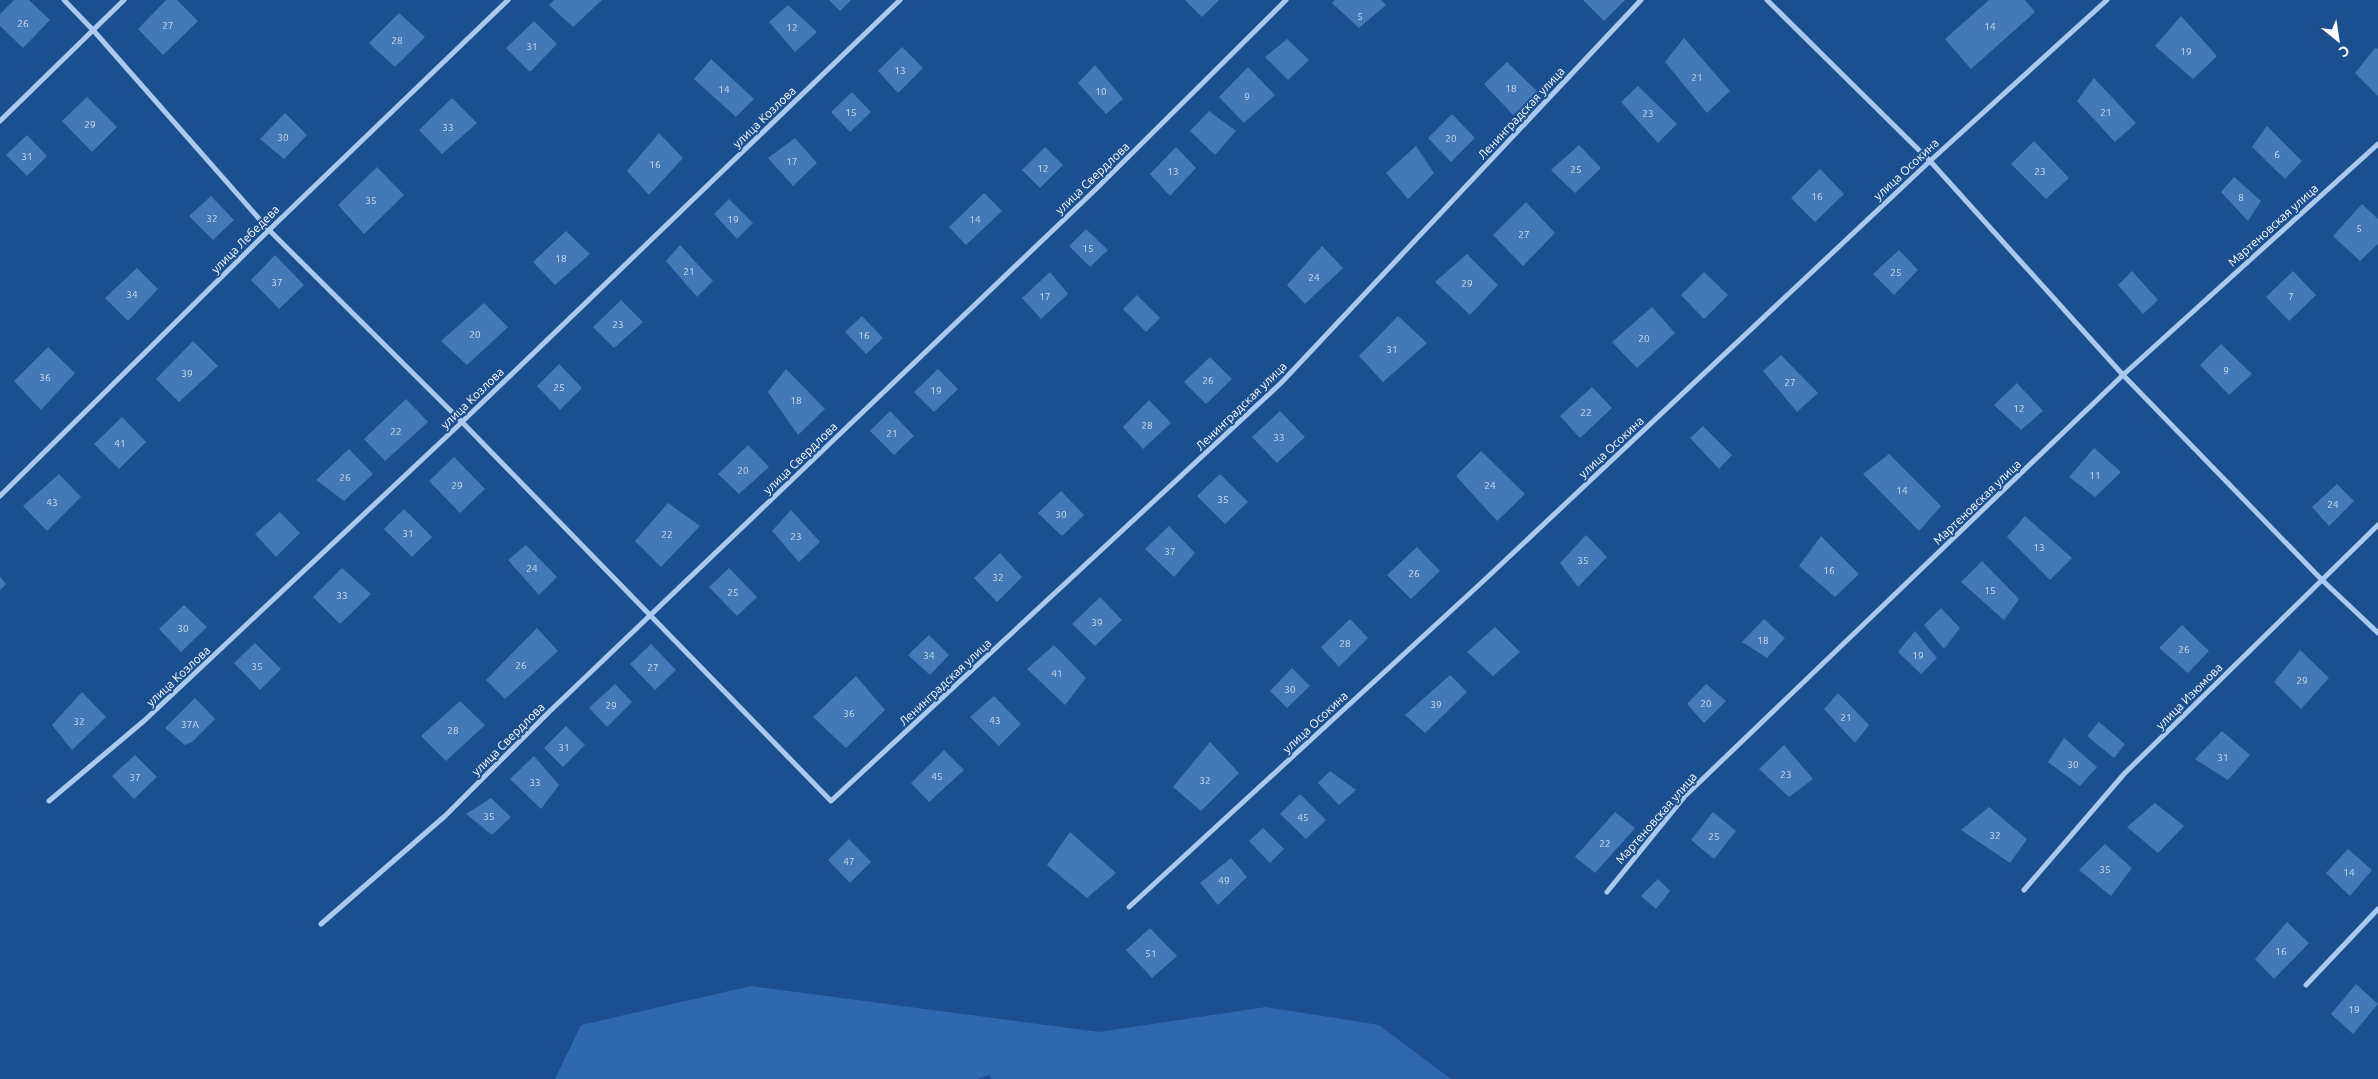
<svg xmlns="http://www.w3.org/2000/svg" width="2378" height="1079" viewBox="0 0 2378 1079" font-family="Ubuntu,sans-serif">
<style>
.green{fill:#2e69ad}
.building{fill:#4478b7}
.lines{fill:none;stroke-linecap:round;stroke-linejoin:round}
.street{stroke:#a9c9ee;stroke-width:5}
.labels{text-anchor:middle;dominant-baseline:central;stroke-width:4;stroke-linejoin:round;paint-order:stroke}
.number-label{font-size:10px;fill:#d0dded}
.street-label{font-size:12px;fill:#fff;stroke:#1b4f8f}
</style>
<rect width="100%" height="100%" fill="#1b4f8f"/>
<polygon class="green" points="751,986 1099,1032 1266,1007 1379,1025 1451,1079 992,1079 989,1075 977,1079 555,1079 581,1025"/>
<g class="building">
<polygon points="14,0 29,0 50,20 23,48 0,26 0,14"/>
<polygon points="166,0 177,0 198,21 163,55 138,29"/>
<polygon points="554,0 602,0 573,27 549,5"/>
<polygon points="829,0 851,0 840,11"/>
<polygon points="1185,0 1219,0 1202,17"/>
<polygon points="1335,0 1381,0 1386,5 1359,28 1332,3"/>
<polygon points="1583,0 1625,0 1604,21"/>
<polygon points="1989,0 2025,0 2035,12 1971,69 1945,39"/>
<polygon points="788,5 817,32 795,52 769,22"/>
<polygon points="399,13 425,37 395,67 369,43"/>
<polygon points="2181,16 2217,56 2193,79 2155,46"/>
<polygon points="534,21 557,44 530,72 506,48"/>
<polygon points="1684,38 1730,91 1707,113 1665,62"/>
<polygon points="1287,39 1309,60 1288,80 1265,57"/>
<polygon points="902,47 923,68 898,93 878,71"/>
<polygon points="2376,47 2378,49 2378,96 2355,73"/>
<polygon points="711,59 754,99 736,117 694,79"/>
<polygon points="1507,62 1538,92 1513,115 1484,84"/>
<polygon points="1095,65 1123,99 1106,114 1078,83"/>
<polygon points="1248,67 1275,95 1244,123 1219,97"/>
<polygon points="2094,78 2136,123 2115,142 2077,101"/>
<polygon points="1638,86 1677,124 1658,143 1621,102"/>
<polygon points="852,92 871,112 850,132 831,112"/>
<polygon points="87,97 117,127 92,152 62,121"/>
<polygon points="452,98 477,123 442,154 419,130"/>
<polygon points="1209,111 1236,131 1215,155 1190,131"/>
<polygon points="285,113 307,135 284,159 260,139"/>
<polygon points="1452,114 1475,138 1451,162 1428,138"/>
<polygon points="2267,126 2302,161 2285,179 2252,147"/>
<polygon points="659,133 683,158 649,195 627,171"/>
<polygon points="27,135 47,156 27,176 6,155"/>
<polygon points="795,138 817,163 793,186 768,158"/>
<polygon points="2034,141 2069,178 2046,199 2011,164"/>
<polygon points="1579,145 1601,168 1575,193 1551,170"/>
<polygon points="1416,146 1434,173 1408,199 1386,173"/>
<polygon points="1045,147 1063,165 1040,188 1022,170"/>
<polygon points="1176,147 1196,168 1170,196 1150,174"/>
<polygon points="377,167 404,195 364,234 338,205"/>
<polygon points="1820,169 1844,194 1815,222 1791,198"/>
<polygon points="2234,177 2261,201 2248,221 2221,192"/>
<polygon points="984,193 1002,211 966,245 949,227"/>
<polygon points="211,196 234,220 213,240 189,216"/>
<polygon points="729,199 753,223 737,239 714,214"/>
<polygon points="1526,202 1555,233 1523,266 1493,235"/>
<polygon points="2362,204 2378,219 2378,244 2360,261 2333,236"/>
<polygon points="1086,229 1108,250 1090,267 1069,246"/>
<polygon points="566,231 590,254 555,285 533,262"/>
<polygon points="680,245 713,281 697,297 666,261"/>
<polygon points="1322,246 1343,268 1305,304 1287,285"/>
<polygon points="1899,250 1918,270 1894,295 1873,274"/>
<polygon points="1467,254 1498,285 1470,315 1435,282"/>
<polygon points="275,255 304,285 279,309 251,280"/>
<polygon points="137,268 158,289 128,321 105,298"/>
<polygon points="2132,271 2158,300 2143,314 2118,285"/>
<polygon points="2293,271 2316,295 2289,321 2266,297"/>
<polygon points="1050,272 1068,294 1041,319 1022,298"/>
<polygon points="1704,272 1728,295 1704,319 1681,295"/>
<polygon points="1137,295 1160,318 1146,332 1123,309"/>
<polygon points="621,300 643,322 614,348 593,327"/>
<polygon points="484,303 508,327 467,365 441,341"/>
<polygon points="1652,307 1675,333 1637,368 1612,342"/>
<polygon points="862,316 883,338 866,354 845,332"/>
<polygon points="1398,316 1427,343 1383,382 1359,356"/>
<polygon points="193,341 218,366 179,402 156,379"/>
<polygon points="2221,344 2252,374 2229,395 2200,365"/>
<polygon points="48,347 75,373 41,410 14,381"/>
<polygon points="1781,355 1818,393 1797,412 1763,371"/>
<polygon points="1210,357 1232,379 1206,404 1184,382"/>
<polygon points="559,364 582,388 560,410 537,386"/>
<polygon points="786,369 825,409 798,435 768,392"/>
<polygon points="938,369 958,389 934,412 914,392"/>
<polygon points="2017,383 2043,411 2021,430 1994,405"/>
<polygon points="1592,387 1612,408 1580,438 1560,416"/>
<polygon points="406,399 428,422 385,461 364,439"/>
<polygon points="1149,400 1171,423 1143,449 1123,427"/>
<polygon points="890,411 914,436 894,455 870,431"/>
<polygon points="1280,411 1305,437 1277,463 1252,437"/>
<polygon points="122,417 146,442 119,469 94,444"/>
<polygon points="1703,426 1732,455 1719,469 1690,438"/>
<polygon points="748,445 769,467 739,494 718,474"/>
<polygon points="2094,448 2121,472 2095,497 2069,477"/>
<polygon points="349,449 373,474 344,501 316,480"/>
<polygon points="1481,451 1525,494 1497,521 1456,476"/>
<polygon points="1889,454 1941,506 1919,531 1863,474"/>
<polygon points="454,457 485,489 460,513 429,481"/>
<polygon points="59,474 81,497 47,531 23,506"/>
<polygon points="1220,474 1248,502 1225,524 1197,496"/>
<polygon points="2337,484 2354,501 2329,526 2312,507"/>
<polygon points="1061,491 1084,515 1062,536 1038,513"/>
<polygon points="668,503 700,526 661,567 635,541"/>
<polygon points="404,509 432,537 412,557 384,529"/>
<polygon points="791,510 820,542 799,562 772,531"/>
<polygon points="280,512 300,533 276,557 255,534"/>
<polygon points="2025,516 2072,558 2050,580 2007,537"/>
<polygon points="1169,526 1195,553 1174,577 1145,549"/>
<polygon points="1586,535 1607,557 1578,587 1560,563"/>
<polygon points="1821,536 1859,574 1835,597 1799,566"/>
<polygon points="526,545 557,577 539,595 508,560"/>
<polygon points="1417,547 1440,571 1411,599 1387,575"/>
<polygon points="1000,553 1022,577 997,602 974,578"/>
<polygon points="1982,561 2019,599 2004,620 1961,582"/>
<polygon points="342,568 371,594 340,624 313,597"/>
<polygon points="729,568 757,597 737,616 709,587"/>
<polygon points="0,577 6,584 0,590"/>
<polygon points="1100,597 1122,620 1095,646 1072,624"/>
<polygon points="184,605 207,627 181,652 159,629"/>
<polygon points="1941,608 1960,628 1944,649 1924,625"/>
<polygon points="1350,619 1368,638 1339,667 1321,647"/>
<polygon points="1764,619 1785,638 1767,658 1742,642"/>
<polygon points="2182,625 2209,651 2188,673 2159,648"/>
<polygon points="1495,627 1520,652 1493,676 1467,652"/>
<polygon points="537,628 558,651 505,699 486,680"/>
<polygon points="1915,631 1937,658 1921,674 1898,652"/>
<polygon points="929,635 949,655 930,675 908,655"/>
<polygon points="255,643 281,669 260,690 234,663"/>
<polygon points="651,644 676,670 655,690 630,664"/>
<polygon points="1054,645 1086,678 1065,705 1027,669"/>
<polygon points="2300,650 2329,678 2301,709 2274,682"/>
<polygon points="1292,668 1310,686 1287,708 1270,691"/>
<polygon points="1450,675 1467,692 1425,733 1405,715"/>
<polygon points="856,676 885,710 846,748 813,717"/>
<polygon points="615,684 632,702 607,727 589,708"/>
<polygon points="1706,684 1726,701 1704,723 1687,704"/>
<polygon points="82,692 106,717 72,750 52,725"/>
<polygon points="1838,693 1869,725 1855,743 1824,709"/>
<polygon points="994,696 1021,724 999,746 970,717"/>
<polygon points="195,698 215,719 192,742 185,745 165,728"/>
<polygon points="460,701 485,725 446,761 421,736"/>
<polygon points="2099,722 2125,744 2114,758 2087,736"/>
<polygon points="566,726 585,745 563,767 544,748"/>
<polygon points="2222,731 2250,755 2228,780 2195,759"/>
<polygon points="2064,738 2097,767 2080,786 2048,762"/>
<polygon points="1210,742 1239,773 1201,811 1173,787"/>
<polygon points="1784,745 1813,779 1789,797 1759,769"/>
<polygon points="944,750 964,770 929,802 911,783"/>
<polygon points="135,755 157,777 134,799 112,776"/>
<polygon points="534,756 559,785 541,809 510,779"/>
<polygon points="1330,771 1356,790 1339,805 1318,783"/>
<polygon points="1300,794 1326,820 1306,839 1280,814"/>
<polygon points="491,798 511,817 492,835 466,814"/>
<polygon points="2155,803 2184,826 2158,853 2127,827"/>
<polygon points="1989,807 2027,839 2010,863 1961,830"/>
<polygon points="1615,812 1635,828 1595,873 1575,857"/>
<polygon points="1713,812 1736,831 1714,859 1691,840"/>
<polygon points="1263,828 1284,849 1270,863 1249,841"/>
<polygon points="1070,832 1116,873 1087,898 1047,865"/>
<polygon points="849,839 871,862 850,883 828,860"/>
<polygon points="2105,844 2132,868 2111,896 2079,870"/>
<polygon points="2348,849 2372,870 2350,896 2326,873"/>
<polygon points="1231,858 1247,877 1218,905 1200,883"/>
<polygon points="1658,879 1670,891 1656,909 1641,896"/>
<polygon points="2287,922 2309,943 2274,979 2255,959"/>
<polygon points="1150,928 1177,956 1152,978 1126,950"/>
<polygon points="2356,984 2378,1004 2353,1034 2331,1014"/>
</g>
<g class="lines">
<g class="street">
<polyline points="64,0 93,30 269,230 462,422 831,801 1281,383 1641,0"/>
<polyline points="1767,0 1930,161 2123,375 2322,580 2378,633"/>
<polyline points="0,121 124,0"/>
<polyline points="0,496 269,230 508,0"/>
<polyline points="49,801 145,720 462,422 900,0"/>
<polyline points="2024,890 2124,774 2378,525"/>
<polyline points="1607,892 1685,796 2123,375 2378,144"/>
<polyline points="1129,907 1479,585 1930,161 2107,0"/>
<polyline points="321,924 445,816 549,712 1096,189 1286,0"/>
<polyline points="2306,985 2378,909"/>
</g>
</g>
<g class="labels">
<g class="number-label">
<text x="1360" y="16">5</text>
<text x="23" y="23">26</text>
<text x="168" y="25">27</text>
<text x="1990" y="26">14</text>
<text x="792" y="27">12</text>
<text x="397" y="40">28</text>
<text x="532" y="46">31</text>
<text x="2186" y="51">19</text>
<text x="900" y="70">13</text>
<text x="1697" y="77">21</text>
<text x="1511" y="88">18</text>
<text x="724" y="89">14</text>
<text x="1101" y="91">10</text>
<text x="1247" y="96">9</text>
<text x="851" y="112">15</text>
<text x="2106" y="112">21</text>
<text x="1648" y="113">23</text>
<text x="90" y="124">29</text>
<text x="448" y="127">33</text>
<text x="283" y="137">30</text>
<text x="1451" y="138">20</text>
<text x="2277" y="154">6</text>
<text x="27" y="156">31</text>
<text x="792" y="161">17</text>
<text x="655" y="164">16</text>
<text x="1043" y="168">12</text>
<text x="1576" y="169">25</text>
<text x="1173" y="171">13</text>
<text x="2040" y="171">23</text>
<text x="1817" y="196">16</text>
<text x="2241" y="197">8</text>
<text x="371" y="200">35</text>
<text x="212" y="218">32</text>
<text x="733" y="219">19</text>
<text x="975" y="219">14</text>
<text x="2359" y="228">5</text>
<text x="1524" y="234">27</text>
<text x="1088" y="248">15</text>
<text x="561" y="258">18</text>
<text x="689" y="271">21</text>
<text x="1896" y="272">25</text>
<text x="1314" y="277">24</text>
<text x="277" y="282">37</text>
<text x="1467" y="283">29</text>
<text x="132" y="294">34</text>
<text x="1045" y="296">17</text>
<text x="2291" y="296">7</text>
<text x="618" y="324">23</text>
<text x="475" y="334">20</text>
<text x="864" y="335">16</text>
<text x="1644" y="338">20</text>
<text x="1392" y="349">31</text>
<text x="2226" y="370">9</text>
<text x="187" y="373">39</text>
<text x="45" y="377">36</text>
<text x="1208" y="380">26</text>
<text x="1790" y="382">27</text>
<text x="559" y="387">25</text>
<text x="936" y="390">19</text>
<text x="796" y="400">18</text>
<text x="2019" y="408">12</text>
<text x="1586" y="412">22</text>
<text x="1147" y="425">28</text>
<text x="396" y="431">22</text>
<text x="892" y="433">21</text>
<text x="1279" y="437">33</text>
<text x="120" y="443">41</text>
<text x="743" y="470">20</text>
<text x="2095" y="475">11</text>
<text x="345" y="477">26</text>
<text x="457" y="485">29</text>
<text x="1490" y="485">24</text>
<text x="1902" y="490">14</text>
<text x="1223" y="499">35</text>
<text x="52" y="502">43</text>
<text x="2333" y="504">24</text>
<text x="1061" y="514">30</text>
<text x="408" y="533">31</text>
<text x="667" y="534">22</text>
<text x="796" y="536">23</text>
<text x="2039" y="547">13</text>
<text x="1170" y="551">37</text>
<text x="1583" y="560">35</text>
<text x="532" y="568">24</text>
<text x="1829" y="570">16</text>
<text x="1414" y="573">26</text>
<text x="998" y="577">32</text>
<text x="1990" y="590">15</text>
<text x="733" y="592">25</text>
<text x="342" y="595">33</text>
<text x="1097" y="622">39</text>
<text x="183" y="628">30</text>
<text x="1763" y="640">18</text>
<text x="1345" y="643">28</text>
<text x="2184" y="649">26</text>
<text x="929" y="655">34</text>
<text x="1918" y="655">19</text>
<text x="521" y="665">26</text>
<text x="257" y="666">35</text>
<text x="653" y="667">27</text>
<text x="1057" y="673">41</text>
<text x="2302" y="680">29</text>
<text x="1290" y="689">30</text>
<text x="1706" y="703">20</text>
<text x="1436" y="704">39</text>
<text x="611" y="705">29</text>
<text x="849" y="713">36</text>
<text x="1846" y="717">21</text>
<text x="995" y="720">43</text>
<text x="79" y="721">32</text>
<text x="190" y="724">37А</text>
<text x="453" y="730">28</text>
<text x="564" y="747">31</text>
<text x="2223" y="757">31</text>
<text x="2073" y="764">30</text>
<text x="1786" y="774">23</text>
<text x="937" y="776">45</text>
<text x="135" y="777">37</text>
<text x="1205" y="780">32</text>
<text x="535" y="782">33</text>
<text x="489" y="816">35</text>
<text x="1303" y="817">45</text>
<text x="1995" y="835">32</text>
<text x="1714" y="836">25</text>
<text x="1605" y="843">22</text>
<text x="849" y="861">47</text>
<text x="2105" y="869">35</text>
<text x="2349" y="872">14</text>
<text x="1224" y="880">49</text>
<text x="2281" y="951">16</text>
<text x="1151" y="953">51</text>
<text x="2354" y="1009">19</text>
</g>
<g class="street-label">
<text transform="translate(1521 113) rotate(-47)">Ленинградская улица</text>
<text transform="translate(764 117) rotate(-44)">улица Козлова</text>
<text transform="translate(1906 169) rotate(-43)">улица Осокина</text>
<text transform="translate(1092 178) rotate(-44)">улица Свердлова</text>
<text transform="translate(2273 225) rotate(-42)">Мартеновская улица</text>
<text transform="translate(245 239) rotate(-45)">улица Лебедева</text>
<text transform="translate(472 398) rotate(-44)">улица Козлова</text>
<text transform="translate(1241 406) rotate(-44)">Ленинградская улица</text>
<text transform="translate(1611 447) rotate(-43)">улица Осокина</text>
<text transform="translate(800 458) rotate(-44)">улица Свердлова</text>
<text transform="translate(1977 502) rotate(-44)">Мартеновская улица</text>
<text transform="translate(178 676) rotate(-43)">улица Козлова</text>
<text transform="translate(945 682) rotate(-43)">Ленинградская улица</text>
<text transform="translate(2189 696) rotate(-45)">улица Изюмова</text>
<text transform="translate(1315 722) rotate(-43)">улица Осокина</text>
<text transform="translate(508 739) rotate(-45)">улица Свердлова</text>
<text transform="translate(1656 818) rotate(-49)">Мартеновская улица</text>
</g>
</g>
<g transform="translate(2338 40) rotate(150)" stroke="#1b4f8f" stroke-width="4" paint-order="stroke">
<path d="M0-4L9 19L0 12L-9 19Z" fill="#ffffff"/>
<text y="-8" font-size="14" font-weight="bold" text-anchor="middle" fill="#ffffff">С</text>
</g>
</svg>
